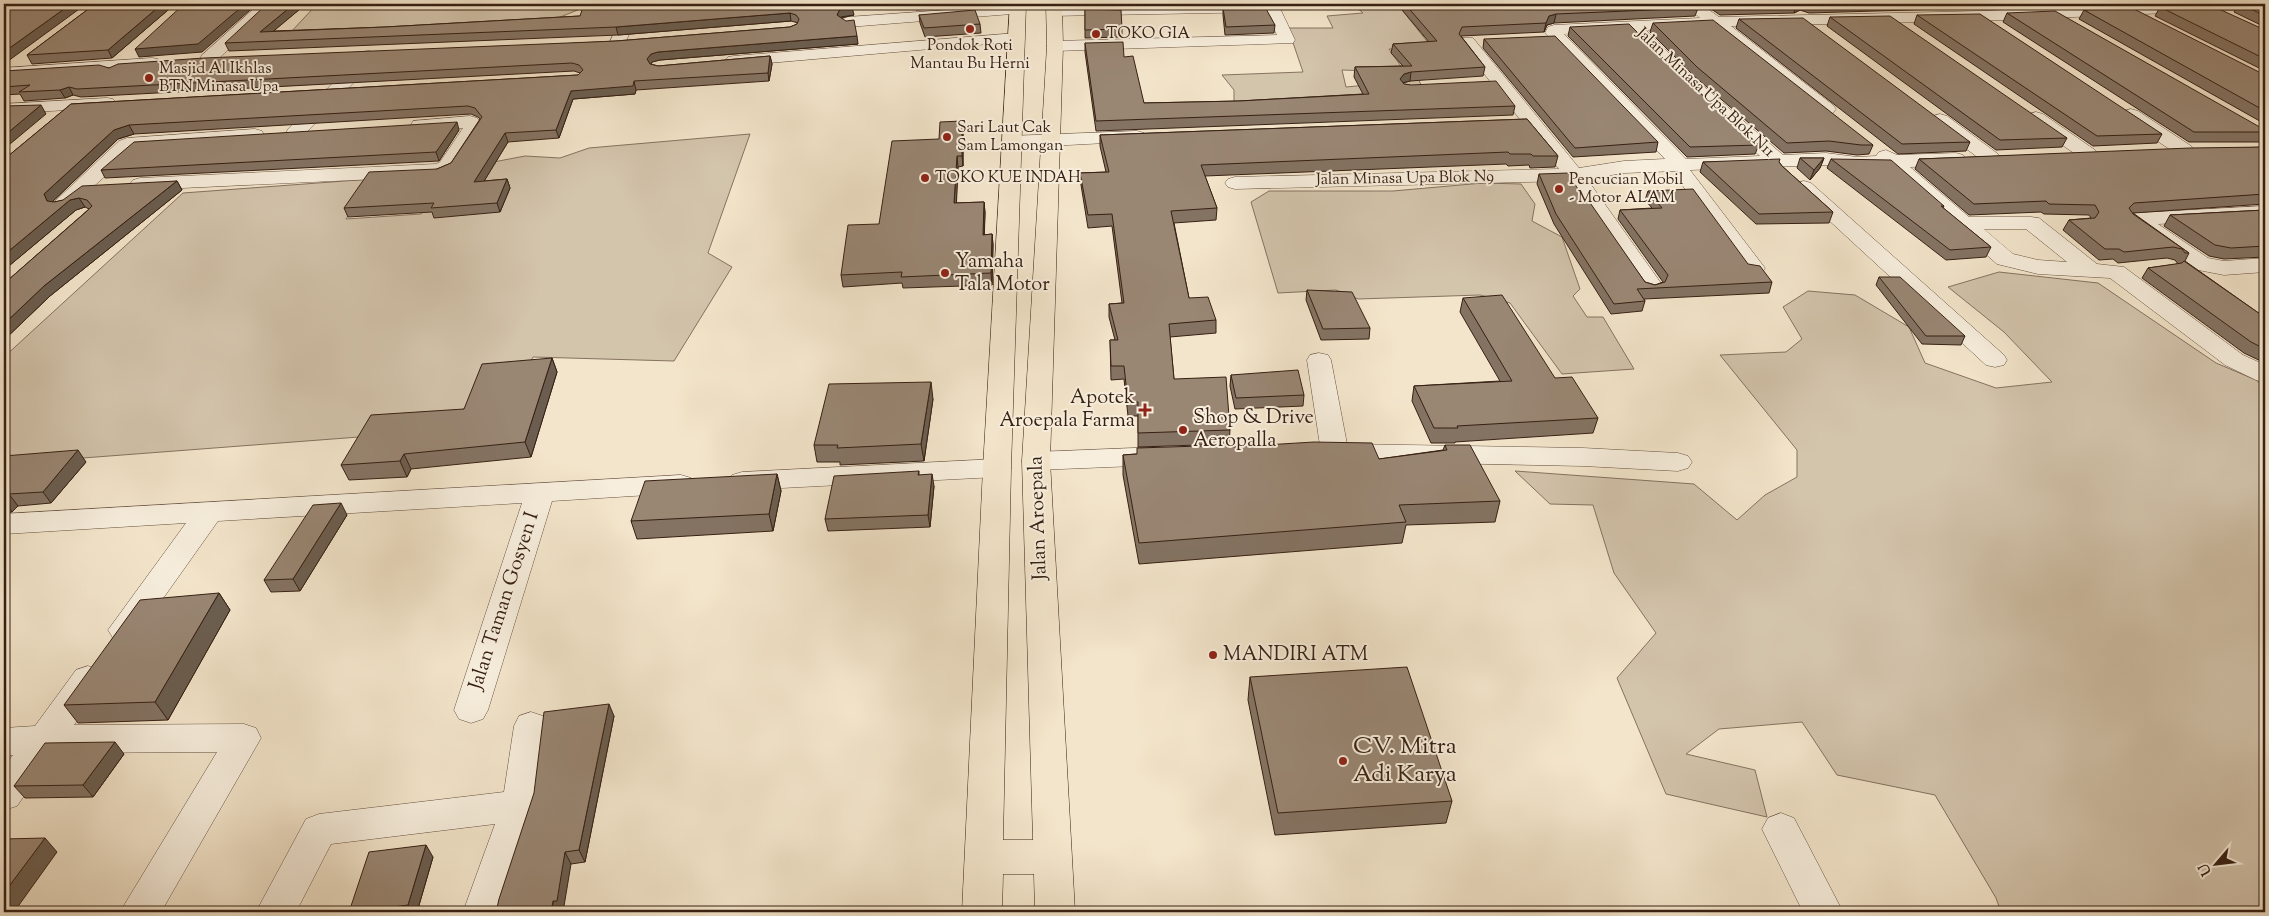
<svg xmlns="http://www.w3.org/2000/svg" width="2269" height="916" viewBox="0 0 2269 916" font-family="'Sorts Mill Goudy',serif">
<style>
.green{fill:#d3c4ac;stroke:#857260}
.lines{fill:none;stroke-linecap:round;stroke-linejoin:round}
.street-casing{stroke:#665141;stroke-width:1}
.primary-casing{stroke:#372013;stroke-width:1}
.street{fill:#f7eedd;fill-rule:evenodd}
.primary{fill:#f3e5cb;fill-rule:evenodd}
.wall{fill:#847363;stroke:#372013}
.shaded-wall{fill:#6b5e50;stroke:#372013}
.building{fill:#998673;stroke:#372013}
.poi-dot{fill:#8f2418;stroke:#f7eedd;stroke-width:2}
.labels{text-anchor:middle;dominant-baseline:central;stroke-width:4;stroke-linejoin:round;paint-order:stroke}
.far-poi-label{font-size:16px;fill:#372013;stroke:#f7eedd;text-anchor:start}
.far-street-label{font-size:16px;fill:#372013;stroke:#f7eedd}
.poi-label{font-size:20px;fill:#372013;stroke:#f7eedd;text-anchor:start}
.street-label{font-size:20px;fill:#372013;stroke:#f7eedd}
.near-poi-label{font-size:24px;fill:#372013;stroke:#f7eedd;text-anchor:start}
</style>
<rect width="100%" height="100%" fill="#f3e5cb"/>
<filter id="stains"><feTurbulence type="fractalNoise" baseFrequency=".004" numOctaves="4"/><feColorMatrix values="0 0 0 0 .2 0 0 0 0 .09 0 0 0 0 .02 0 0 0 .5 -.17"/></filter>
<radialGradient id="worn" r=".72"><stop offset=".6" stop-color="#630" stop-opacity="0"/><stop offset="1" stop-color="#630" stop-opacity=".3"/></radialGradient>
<g class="green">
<polygon points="317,4 586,4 585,7 548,22 291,32"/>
<polygon points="1399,6 1434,50 1389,49 1405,72 1342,70 1346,87 1419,80 1427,100 1234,102 1234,90 1222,75 1303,72 1288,28 1333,28 1327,16 1363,13 1356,7"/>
<polygon points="750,134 708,253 732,267 674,361 533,357 493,431 359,437 4,464 4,357 183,193 372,179 346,219 421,214 448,186 483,164 525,156 560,158 589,148"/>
<polygon points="1483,183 1521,184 1535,204 1532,221 1562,237 1580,289 1573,296 1587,317 1603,317 1634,369 1562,374 1510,303 1480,295 1358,299 1336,290 1278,293 1251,202 1269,191 1393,191"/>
<polygon points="1999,272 2098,283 2216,363 2256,380 2265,388 2265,912 2001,912 1996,898 1935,795 1837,775 1802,722 1719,729 1686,754 1755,770 1767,817 1666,794 1617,678 1656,633 1614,573 1593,505 1550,504 1515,471 1694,484 1737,520 1765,495 1797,477 1797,450 1720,355 1786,352 1802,339 1783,307 1808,291 1855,295 1909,327 1925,363 1996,388 2052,382 2004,332 1948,287"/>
</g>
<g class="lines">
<defs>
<g id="street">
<polygon points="259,4 276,4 214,63 202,63 200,59 202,55"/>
<polygon points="626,4 642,4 624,46 612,46 610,42"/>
<polygon points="1278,4 1295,40 1293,43 1055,51 1049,50 1047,46 1049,42 1055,41 1277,35 1266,12 1049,16 1047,13 1049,10 1055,8"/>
<path d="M1352,4H1368L1369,5L1367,8C1360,10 1356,10 1352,4Z"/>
<path d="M1684,4H1701L1719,17L1980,11L2157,4H2265V8L2261,9L1980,21L1731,26L1833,105L1836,109L1833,113L1827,114L1821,113L1712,27L1646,30L1693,77L1783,155L1826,153L1857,157L1876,156L1879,152L1886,150L1897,155L1956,153L1963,155L1966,159L1963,163L1956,165L1910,167L1969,217H2031L2039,218L2097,264L2124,267L2243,355L2265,365V383L2256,380L2225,365L2110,278L2038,274L1997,264L1888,168L1857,169L1826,165L1690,170L1765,268L1762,273L1754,275L1746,273L1675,175L1678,171L1624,173L1587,179L1663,286L1660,291L1652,293L1644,291L1568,181L1235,189L1228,187L1225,183L1228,179L1235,177L1559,169L1459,42L1461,38H1473L1579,168L1624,161L1665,159L1545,33L1548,27L1554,25L1700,18ZM1628,31L1681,85L1760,156L1686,159L1564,34ZM1984,229H2026L2067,262L2038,260L2013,254Z"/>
<polygon points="1018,5 1024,7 1026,10 1024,13 848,27 842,25 840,22 842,19 848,17"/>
<polygon points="1017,33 1023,35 1025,38 1023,41 734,66 728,65 725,61 728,57 734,56"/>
<polygon points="369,51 375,52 377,56 375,60 302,137 295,139 288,137 286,133 288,129 363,52"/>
<polygon points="152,58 158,59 161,63 158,67 4,78 4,68"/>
<polygon points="107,98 113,99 116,103 113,107 4,114 4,104"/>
<polygon points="2131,109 2138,111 2191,146 2194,150 2191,154 2184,156 2177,154 2124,119 2122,115 2124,111"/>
<polygon points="2036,112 2043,114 2095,150 2098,154 2095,158 2088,160 2081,158 2029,122 2027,118 2029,114"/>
<polygon points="1940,114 1947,116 1998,154 2001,158 1998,162 1991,164 1984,162 1933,124 1931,120 1933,116"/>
<polygon points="470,116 477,118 483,125 454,170 440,176 140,190 133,188 130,184 133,180 140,178 436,164 440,162 463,128 420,131 413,129 411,125 413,121"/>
<polygon points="255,129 262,131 264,135 262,139 137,148 68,209 61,211 54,209 51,205 119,141 127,138"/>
<polygon points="1137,131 1144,133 1147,137 1144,141 1011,148 1004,146 1001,142 1004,138 1011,136"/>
<polygon points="1804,181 1811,183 2004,355 2007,360 2004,365 1995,367 1986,365 1797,191 1794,187 1797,183"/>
<polygon points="2265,206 2265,218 2158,224 2208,258 2224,261 2265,258 2265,272 2224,275 2193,269 2129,223 2125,219 2129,215 2136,213"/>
<polygon points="1319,353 1328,355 1331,360 1347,444 1583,448 1678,453 1688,456 1692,462 1688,468 1678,471 1583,466 1335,461 1325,458 1321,452 1307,360 1310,355"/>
<polygon points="1160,447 1170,450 1174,456 1170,462 1160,465 1036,470 1026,467 1022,461 1026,455 1036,452"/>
<polygon points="997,459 1007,462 1011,468 1007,474 997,477 742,490 732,487 728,481 732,475 742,472"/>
<polygon points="681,475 691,478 695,484 691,490 681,493 552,501 488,710 483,719 471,723 459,719 454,710 522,503 218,521 135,638 124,642 113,638 108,630 186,523 4,534 4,514"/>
<polygon points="88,666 100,670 105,679 74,725 244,724 256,728 261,738 161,912 120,912 217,752 54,753 17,806 4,810 4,767 13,755 4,756 4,728 35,726 76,670"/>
<polygon points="531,712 543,716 548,726 538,805 503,912 463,912 495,824 331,844 296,912 256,912 306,819 319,814 504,792 514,726 519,716"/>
<polygon points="1781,813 1794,818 1843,912 1803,912 1762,829 1768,818"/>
</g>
<polygon id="primary" points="1010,4 1026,4 1011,468 1003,840 1033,840 1022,461 1047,46 1046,4 1062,4 1063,46 1050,461 1075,912 1035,912 1034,874 1003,874 1002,912 962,912 983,468"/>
</defs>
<use href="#street" class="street-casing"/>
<use href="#primary" class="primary-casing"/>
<use href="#street" class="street"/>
<use href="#primary" class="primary"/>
</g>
<g class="wall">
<polygon points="95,4 175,4 112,58 32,64 27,55"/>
<polygon points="306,4 273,31 385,27 580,16 626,5 625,7 630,9 854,15 841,18 858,44 660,60 652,62 651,64 658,66 770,56 772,64 769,81 636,90 635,94 573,99 559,138 508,142 484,181 507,179 510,188 500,212 434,218 432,212 348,217 344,208 451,163 480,119 478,117 471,114 134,134 118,139 52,202 54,202 177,181 182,190 50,296 4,340 4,281 7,281 89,209 85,207 76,210 4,270 7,157 71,104 578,75 580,73 574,71 81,97 73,95 65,98 24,101 20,94 4,95 4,71 109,68 616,41 790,27 797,24 798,23 791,21 618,35 229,51 225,43"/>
<polygon points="915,4 971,4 971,6 916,10"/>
<polygon points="1073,4 1120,4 1120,5 1073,6"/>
<polygon points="1397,4 1693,4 1698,8 1695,16 1554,23 1547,25 1544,32 1461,36 1485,67 1483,76 1410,81 1403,83 1404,84 1515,106 1513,115 1096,131 1085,52 1085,43 1124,57 1144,103 1239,101 1363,94 1354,77 1355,67 1403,66 1391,53 1393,44 1429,42"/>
<polygon points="1704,4 2117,4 2058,6 2051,4 2046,6 1809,13 1800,10 1794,13 1720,15"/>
<polygon points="2239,4 2265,4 2265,27 2234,12"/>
<polygon points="2160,7 2265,30 2265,71 2155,16"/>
<polygon points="1223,8 1275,25 1274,33 1225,35 1223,15"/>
<polygon points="1085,9 1122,29 1122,37 1085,38"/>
<polygon points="2084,10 2265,75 2265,124 2079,19"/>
<polygon points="2007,13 2265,130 2265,142 2189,142 2003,22"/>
<polygon points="919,15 980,24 981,33 925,37 920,23"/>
<polygon points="1917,15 2162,134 2157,143 2093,146 1914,24"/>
<polygon points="1830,17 2067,138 2062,147 1996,150 1827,26"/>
<polygon points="1739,19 1970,142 1966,151 1898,154 1736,28"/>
<polygon points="1653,23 1873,145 1869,154 1857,155 1826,151 1784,153 1694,76 1650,32"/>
<polygon points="1570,27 1682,77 1759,145 1755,154 1687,157 1568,36"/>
<polygon points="1484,39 1658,142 1656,152 1573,157 1483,48"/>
<polygon points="1527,119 1558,156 1555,167 1530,168 1529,165 1508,166 1506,164 1205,176 1217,208 1216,220 1174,223 1189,298 1216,320 1216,333 1170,337 1174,379 1230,430 1229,444 1138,447 1138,416 1128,416 1124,379 1111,380 1110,340 1115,340 1109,317 1109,304 1122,303 1112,226 1088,228 1081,185 1080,173 1106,172 1100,146 1100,135"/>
<polygon points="459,130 439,161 105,178 101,170"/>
<polygon points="963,131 963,166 958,167 956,203 984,202 985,213 984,235 992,234 993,245 992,285 903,288 902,283 843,287 841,275 879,224 939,139"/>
<polygon points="2265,147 2265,204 2133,213 2189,253 2185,261 2260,314 2265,315 2265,363 2244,353 2142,278 2148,268 2178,264 2175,260 2167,258 2118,263 2113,259 2099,260 2063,230 2069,220 2091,218 2089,215 2044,214 2041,212 1969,215 1915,169 1919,159"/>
<polygon points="1800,158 1824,158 1820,168 1810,180 1797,168"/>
<polygon points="1831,159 1944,206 1943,208 1991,247 1986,257 1946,260 1827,168"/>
<polygon points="1703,162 1779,162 1782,166 1833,212 1829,223 1756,224 1700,172"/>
<polygon points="1539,174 1581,194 1645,282 1655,285 1663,282 1618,219 1620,210 1652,208 1645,200 1648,191 1772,282 1769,293 1644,299 1645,301 1642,311 1611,314 1554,224 1537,184"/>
<polygon points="2265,210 2265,257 2224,259 2209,256 2164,226 2170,215"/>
<polygon points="1879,277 1965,336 1961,345 1922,344 1876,285"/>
<polygon points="1307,290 1370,328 1369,339 1321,340 1306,300"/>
<polygon points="1463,298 1555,378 1598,418 1593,433 1455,442 1455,443 1431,443 1412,401 1414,386 1500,381 1460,312"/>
<polygon points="552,358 557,372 531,457 411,469 407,477 349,480 341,465 464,409"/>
<polygon points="1231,375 1304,395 1303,406 1235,409 1230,386"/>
<polygon points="933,399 924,461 840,465 840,462 817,462 814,445"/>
<polygon points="1445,445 1500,501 1495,522 1406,525 1402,543 1139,564 1123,475 1123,455 1232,447 1379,459 1443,450"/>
<polygon points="4,456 86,462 51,503 18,506 12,512 4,513"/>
<polygon points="919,471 919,475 934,486 930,527 828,531 825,519"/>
<polygon points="777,474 781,491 773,531 637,539 631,521"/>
<polygon points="347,515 300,591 271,592 264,580"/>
<polygon points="219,593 230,610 168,720 78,723 64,705"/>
<polygon points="1250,677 1452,801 1446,823 1275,835 1248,700"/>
<polygon points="614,716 585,862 571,864 496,912"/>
<polygon points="124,754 93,797 25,798 14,786"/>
<polygon points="433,857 417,912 355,912"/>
</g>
<g class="shaded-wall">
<polygon points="71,4 86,4 4,64 4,52"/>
<polygon points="162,4 175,4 112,58 108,50"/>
<polygon points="245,4 257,4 202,52 139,57 135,49"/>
<polygon points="294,4 306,4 263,40 260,32"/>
<polygon points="621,4 638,4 626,5 622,11"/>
<polygon points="1796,4 1802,4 1800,10 1794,13"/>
<polygon points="852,7 854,15 841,17 838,23 837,15 840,9"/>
<polygon points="790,13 791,21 618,35 616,27"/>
<polygon points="1556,14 1554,23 1547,25 1544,32 1546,23 1549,16"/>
<polygon points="857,36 858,44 660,60 652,62 649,67 647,59 651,54 658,52"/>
<polygon points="770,56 772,64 769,81 768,73"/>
<polygon points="1411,72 1410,81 1402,83 1400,79 1404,74"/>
<polygon points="634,81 636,90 635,94 573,99 559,138 556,130 571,91"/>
<polygon points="69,87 73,95 65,98 60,90"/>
<polygon points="41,105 46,114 4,149 4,136"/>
<polygon points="962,121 963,131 963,166 962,156"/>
<polygon points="457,122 459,130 439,161 436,152"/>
<polygon points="129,125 134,134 118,139 50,204 47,201 44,194 114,130"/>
<polygon points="505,133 508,142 478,191 474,182"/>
<polygon points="957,156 958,167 956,214 954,203"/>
<polygon points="1824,158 1820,168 1810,180 1814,170"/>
<polygon points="507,179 510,188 500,212 497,203"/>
<polygon points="177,181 182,190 50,296 4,340 4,324 44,286"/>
<polygon points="79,198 85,207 76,210 4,270 4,255 70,200"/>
<polygon points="984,202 985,213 984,246 983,235"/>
<polygon points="992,234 993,245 992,285 991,273"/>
<polygon points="552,358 557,372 531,457 525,442"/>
<polygon points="931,382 933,399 924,461 921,444"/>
<polygon points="78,450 86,462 51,503 43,492"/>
<polygon points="404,454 411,469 407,477 400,461"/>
<polygon points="777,474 781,491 773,531 769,514"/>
<polygon points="932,474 934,486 930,527 928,515"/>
<polygon points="9,494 18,506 12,512 4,501 4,499"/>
<polygon points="341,503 347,515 300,591 293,579"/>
<polygon points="219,593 230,610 168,720 155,702"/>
<polygon points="609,704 614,716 585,862 579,850"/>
<polygon points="115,742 124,754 93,797 83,785"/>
<polygon points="4,757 7,760 4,765"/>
<polygon points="45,838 57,852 14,912 4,912 4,893"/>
<polygon points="426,845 433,857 417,912 412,912 408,905"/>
<polygon points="565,852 571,864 563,912 551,912"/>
</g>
<g class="building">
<polygon points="12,4 71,4 4,52 4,8 7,8"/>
<polygon points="95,4 162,4 108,50 27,55"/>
<polygon points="184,4 245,4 198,44 135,49"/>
<polygon points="267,4 294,4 260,32 385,27 580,16 584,4 621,4 623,7 630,9 702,4 852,4 852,7 840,9 837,15 846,21 854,20 857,36 658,52 651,54 647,59 650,64 658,66 770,56 768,73 634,81 633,86 571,91 556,130 505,133 474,182 507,179 497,203 431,208 434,203 344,208 369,172 437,169 451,163 482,117 475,108 468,106 129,125 114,130 44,194 47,201 54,202 63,200 82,186 177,181 44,286 4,324 4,281 7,281 87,211 92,206 87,200 79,198 70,200 4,255 4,158 7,157 71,104 578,75 583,70 579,65 572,63 77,89 69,87 60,90 19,92 30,85 4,87 4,71 99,65 109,68 118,64 204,58 616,41 790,27 797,24 799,19 796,15 790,13 616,27 225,43"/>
<polygon points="1405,4 1693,4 1698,8 1556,14 1549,16 1546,23 1462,27 1459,34 1485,67 1411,72 1404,74 1400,79 1404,84 1411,85 1496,81 1515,106 1096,121 1085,43 1123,42 1124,57 1133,56 1144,103 1239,101 1369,94 1355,67 1412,66 1393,44 1437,41"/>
<polygon points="1718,4 1798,4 1796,4 1722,6"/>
<polygon points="2208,4 2265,30 2265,59 2160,7"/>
<polygon points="2241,4 2265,4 2265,16"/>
<polygon points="1265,7 1275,25 1226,27 1223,8"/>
<polygon points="2130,7 2265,75 2265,111 2084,10"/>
<polygon points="1085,9 1121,10 1122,29 1085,30"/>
<polygon points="975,10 980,24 924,28 919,15"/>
<polygon points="2055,11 2265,130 2265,132 2194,132 2007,13"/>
<polygon points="1980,14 2162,134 2097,136 1917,15"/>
<polygon points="1890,16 2067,138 2000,140 1830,17"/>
<polygon points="1803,18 1970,142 1902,144 1739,19"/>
<polygon points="1713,20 1873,145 1861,145 1829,141 1787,143 1697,67 1653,23"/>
<polygon points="1629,24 1682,77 1759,145 1690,147 1570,27"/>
<polygon points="1555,36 1658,142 1575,148 1484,39"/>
<polygon points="41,105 4,136 4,106"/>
<polygon points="1527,119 1558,156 1533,156 1531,154 1510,154 1508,152 1201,165 1217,208 1171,211 1189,298 1208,297 1216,320 1169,324 1174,379 1226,377 1230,430 1138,433 1138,402 1128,403 1124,366 1111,366 1110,340 1118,340 1109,304 1124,303 1112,214 1088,215 1080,173 1109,172 1100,135"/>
<polygon points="962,121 962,156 957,156 954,203 984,202 983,235 992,234 991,273 901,277 902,272 841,275 848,225 879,224 892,141 939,139 940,122"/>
<polygon points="457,122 436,152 101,170 134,142"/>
<polygon points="2265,147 2265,194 2134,203 2129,208 2133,214 2189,253 2185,253 2182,249 2173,247 2124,252 2119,249 2105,249 2069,220 2095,218 2099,212 2095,205 2049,204 2046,201 1974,204 1919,159 2190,148"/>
<polygon points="1800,158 1824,158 1814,170"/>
<polygon points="1780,159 1779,162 1782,166 1833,212 1759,214 1703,162"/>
<polygon points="1831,159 1891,160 1944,206 1941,206 1991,247 1950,250"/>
<polygon points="1568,173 1581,194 1584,194 1645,282 1655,285 1665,282 1668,275 1620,210 1662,208 1648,191 1693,189 1748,264 1760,266 1772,282 1637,289 1645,301 1614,304 1556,214 1539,174"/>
<polygon points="2265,210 2265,246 2231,248 2215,245 2170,215"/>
<polygon points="2184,261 2260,314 2264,314 2265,315 2265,349 2251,342 2148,268 2182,263"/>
<polygon points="1879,277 1900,277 1965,336 1926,336"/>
<polygon points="1307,290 1352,292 1370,328 1323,329"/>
<polygon points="1502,295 1555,378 1572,377 1598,418 1457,426 1458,428 1434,428 1414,386 1512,381 1463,298"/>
<polygon points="552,358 525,442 404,454 400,461 341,465 371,415 464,409 482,364"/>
<polygon points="1298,370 1304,395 1236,398 1231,375"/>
<polygon points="931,382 921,444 837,448 838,445 814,445 829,384"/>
<polygon points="1314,442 1372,443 1379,459 1447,450 1445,445 1470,445 1500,501 1399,505 1406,522 1139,543 1123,455 1137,454 1137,448 1232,445 1232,447"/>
<polygon points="78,450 43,492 9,494 4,499 4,456"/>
<polygon points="919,471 918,475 932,474 928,515 825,519 834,476"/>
<polygon points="777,474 769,514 631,521 645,481"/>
<polygon points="341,503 293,579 264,580 313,505"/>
<polygon points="219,593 155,702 64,705 140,600"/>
<polygon points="1407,667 1452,801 1278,813 1250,677"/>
<polygon points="609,704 579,850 565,852 557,901 553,901 551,912 496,912 499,899 534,793 544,712"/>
<polygon points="115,742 83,785 14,786 45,743"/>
<polygon points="45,838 4,893 4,839"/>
<polygon points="426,845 408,905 355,912 349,912 369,852"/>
</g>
<g class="poi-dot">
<circle cx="970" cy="29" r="5"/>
<circle cx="1096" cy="34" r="5"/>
<circle cx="149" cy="78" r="5"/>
<circle cx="947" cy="137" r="5"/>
<circle cx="925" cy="178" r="5"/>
<circle cx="1559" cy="189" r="5"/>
<circle cx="945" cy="273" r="5"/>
<path d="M1142.5 402.5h5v5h5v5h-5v5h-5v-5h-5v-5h5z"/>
<circle cx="1183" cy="430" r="5"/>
<circle cx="1213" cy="655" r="5"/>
<circle cx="1343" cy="761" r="5"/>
</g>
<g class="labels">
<g class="far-poi-label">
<text x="1106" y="34">TOKO GIA</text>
<text x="970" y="46" text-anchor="middle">Pondok Roti<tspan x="970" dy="18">Mantau Bu Herni</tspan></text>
<text x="159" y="69">Masjid Al Ikhlas<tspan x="159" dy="18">BTN Minasa Upa</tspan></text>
<text x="957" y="128">Sari Laut Cak<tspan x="957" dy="18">Sam Lamongan</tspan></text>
<text x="935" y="178">TOKO KUE INDAH</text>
<text x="1569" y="180">Pencucian Mobil<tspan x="1569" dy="18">- Motor ALAM</tspan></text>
</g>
<g class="far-street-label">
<text transform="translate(1705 93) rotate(43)">Jalan Minasa Upa Blok N11</text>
<text transform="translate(1405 179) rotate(-1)">Jalan Minasa Upa Blok N9</text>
</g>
<g class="poi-label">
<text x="955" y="262">Yamaha<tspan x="955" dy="23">Tala Motor</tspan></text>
<text x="1135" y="398" text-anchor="end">Apotek<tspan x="1135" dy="23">Aroepala Farma</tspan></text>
<text x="1193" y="418">Shop &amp; Drive<tspan x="1193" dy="23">Aeropalla</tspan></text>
<text x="1223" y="655">MANDIRI ATM</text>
</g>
<g class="street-label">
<text transform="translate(1039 518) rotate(-92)">Jalan Aroepala</text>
<text transform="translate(505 601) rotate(-72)">Jalan Taman Gosyen I</text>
</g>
<g class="near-poi-label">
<text x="1353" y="747">CV. Mitra<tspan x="1353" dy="28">Adi Karya</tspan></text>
</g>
</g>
<rect width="2269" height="916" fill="none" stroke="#f3e5cb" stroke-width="20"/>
<rect x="5" y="5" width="2259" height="906" fill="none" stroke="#372013" stroke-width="2.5"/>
<rect x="10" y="10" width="2249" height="896" fill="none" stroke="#372013"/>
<g transform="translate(2216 864) rotate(242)" stroke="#f7eedd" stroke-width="4" paint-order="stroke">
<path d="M0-4L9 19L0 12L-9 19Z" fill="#372013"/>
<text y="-8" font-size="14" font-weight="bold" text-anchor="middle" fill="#372013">U</text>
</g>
<rect width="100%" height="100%" filter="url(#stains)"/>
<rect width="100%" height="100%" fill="url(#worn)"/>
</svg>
